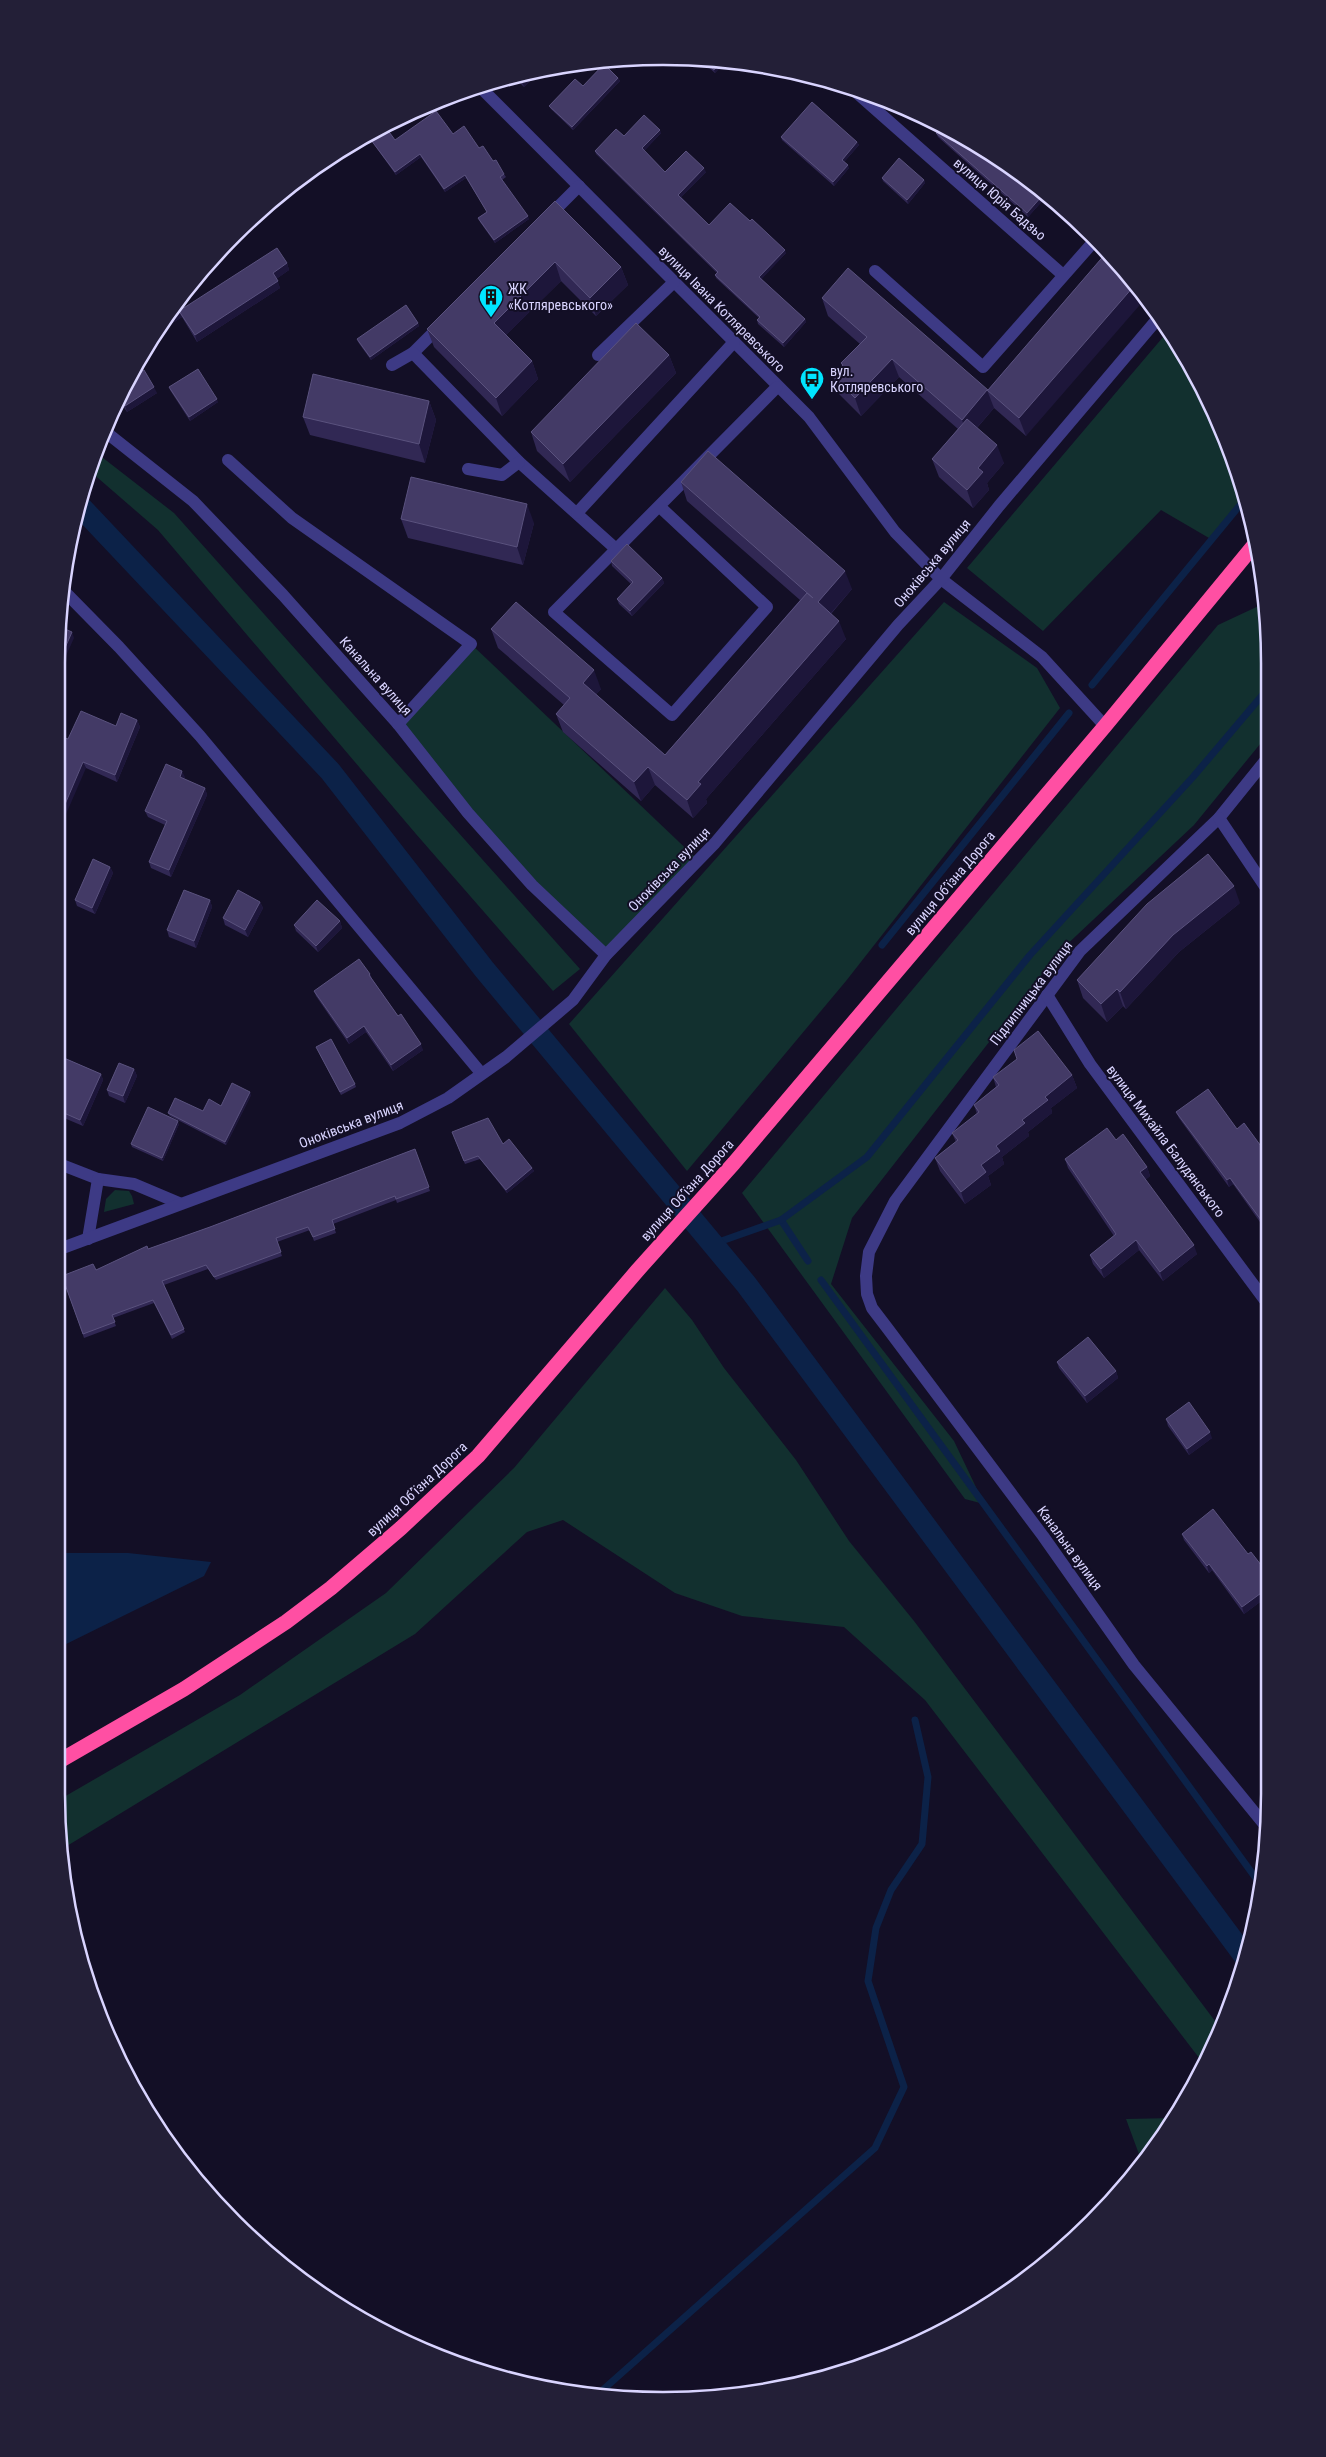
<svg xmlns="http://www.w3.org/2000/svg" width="1326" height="2457" viewBox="0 0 1326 2457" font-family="'Roboto Condensed',sans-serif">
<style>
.green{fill:#12302f}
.water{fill:#0c2248}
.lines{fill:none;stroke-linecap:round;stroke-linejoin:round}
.stream{stroke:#0c2248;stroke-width:7}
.canal{stroke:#0c2248;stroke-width:22}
.minor{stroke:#3d3a85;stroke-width:12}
.highway{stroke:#ff4fa3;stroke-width:15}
.wall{fill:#312854}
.shaded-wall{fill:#1d163a}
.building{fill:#433a66;stroke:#5a527e}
.labels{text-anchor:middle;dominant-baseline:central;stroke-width:4;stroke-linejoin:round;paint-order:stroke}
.street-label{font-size:14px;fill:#d9d4ff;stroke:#130f26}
.poi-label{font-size:14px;fill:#d9d4ff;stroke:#130f26;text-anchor:start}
.rim{fill:none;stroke:#d9d4ff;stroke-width:2.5}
</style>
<rect width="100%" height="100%" fill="#130f26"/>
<g class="green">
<polygon points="1169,330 1237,468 1244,496 1209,538 1161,510 1043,631 967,568"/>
<polygon points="98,454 174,513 580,969 553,991 416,834 158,530 91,472"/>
<polygon points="944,602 1037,668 1060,708 846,981 687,1171 569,1024"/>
<polygon points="1265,603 1265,738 1194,825 1060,951 852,1218 831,1284 954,1441 984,1504 965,1499 742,1193 1218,625"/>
<polygon points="471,644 698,860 606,955 533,885 398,724"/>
<polygon points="115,1190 129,1191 132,1196 134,1204 104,1212 106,1199"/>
<polygon points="665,1288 692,1320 724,1368 796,1460 849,1541 914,1621 1218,2025 1203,2063 925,1700 844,1627 742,1616 675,1593 563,1520 527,1532 415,1634 62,1849 57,1801 240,1695 386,1593 514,1468"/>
<polygon points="1174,2118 1144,2164 1143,2165 1126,2119"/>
</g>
<polygon class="water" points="57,1553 128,1553 211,1562 204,1576 56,1649"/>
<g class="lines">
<g class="stream">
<polyline points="1092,685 1245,499"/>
<polyline points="882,945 1069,713"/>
<polyline points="781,1220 808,1261"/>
<polyline points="713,1244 781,1220 867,1157 1030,955 1193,777 1265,692"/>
<polyline points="821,1280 1260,1884"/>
<polyline points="597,2395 875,2148 904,2087 868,1981 876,1928 891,1890 922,1844 928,1777 915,1720"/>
</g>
<polyline class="canal" points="78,504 330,771 484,969 746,1284 1246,1958"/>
<g class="minor">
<polyline points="849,86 1063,275"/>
<polyline points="480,87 809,417 895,532 941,579 1042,657 1105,726"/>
<polyline points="549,216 579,186"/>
<polyline points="875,271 983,367 1096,239"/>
<polyline points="413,353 441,325"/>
<polyline points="598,355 674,282"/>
<polyline points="392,365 413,353 519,462 616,549"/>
<polyline points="107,433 193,501 283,595 398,724 468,813 532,885 606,955"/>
<polyline points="228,460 292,518 471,644 398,724"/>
<polyline points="468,469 502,475 519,462"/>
<polyline points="659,506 767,607 672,715 554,612 777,387"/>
<polyline points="577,513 734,342"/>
<polyline points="63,590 119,647 200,736 481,1073"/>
<polyline points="1265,761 1219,818 1080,951 895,1201 869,1252 866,1276 867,1294 872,1308 888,1329 1043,1536 1134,1665 1268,1829"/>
<polyline points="1219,818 1266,888"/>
<polyline points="1047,995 1090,1064 1267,1303"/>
<polyline points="57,1163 98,1179 134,1184 179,1203"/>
<polyline points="88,1239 98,1179"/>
<polyline points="57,1250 400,1123 448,1098 506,1057 573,1000 606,955 715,843 898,625 941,579 999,506 1160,316"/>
</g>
<polyline class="highway" points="56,1763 184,1689 286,1622 331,1588 401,1528 478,1456 637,1271 734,1163 1105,726 1255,544"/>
</g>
<g class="wall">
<polygon points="700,60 726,61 715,73"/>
<polygon points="540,71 524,87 513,76"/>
<polygon points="618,78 620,81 573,130 551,109 549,106 583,86"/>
<polygon points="921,117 966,137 1045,198 1028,217 938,137 936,133 938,132"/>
<polygon points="661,133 644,151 665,172 706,172 681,197 709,225 750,221 786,253 761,279 805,319 806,322 784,347 758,324 757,320 759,318 716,278 715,275 717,273 596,154 595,151 624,136"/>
<polygon points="453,134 479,148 493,161 504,174 506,177 502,180 529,219 495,243 480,222 478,218 487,212 466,178 445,192 421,157 396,175 373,143 371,140 395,140"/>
<polygon points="781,137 857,142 859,145 844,162 849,168 834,186 782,140"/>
<polygon points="882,178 924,180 925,183 908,204 883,181"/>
<polygon points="555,201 621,267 628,285 596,316 561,281 506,335 532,361 538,379 502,416 434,347 427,329"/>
<polygon points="1107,252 1026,436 994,408 977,428 1004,463 987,483 989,490 973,508 939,477 932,459 958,429 899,377 861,416 839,394 833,376 842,366 841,363 860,344 828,316 822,298 988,390"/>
<polygon points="287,263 289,270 276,279 280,288 197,342 182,317 157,333 183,309"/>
<polygon points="418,323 419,326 371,360 358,342 357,339"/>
<polygon points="669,355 676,373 570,482 537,451 531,432"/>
<polygon points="129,380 157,393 127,412 120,401"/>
<polygon points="169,387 218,402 190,421 170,390"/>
<polygon points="429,401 436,420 425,463 310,435 303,417"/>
<polygon points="681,482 852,589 831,614 846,639 706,799 707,803 693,818 655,785 641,801 563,732 556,714 564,705 498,648 491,629 601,689 596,694 665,755 800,600 687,501"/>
<polygon points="401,519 534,523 523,565 408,538"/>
<polygon points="611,561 662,578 664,583 632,616 619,604 617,599 631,584 612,566"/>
<polygon points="137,720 140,727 117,782 86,768 68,739"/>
<polygon points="185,777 184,779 205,788 207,795 171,877 151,868 149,862 165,825 148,817 145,811"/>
<polygon points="110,867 113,873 95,914 77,906 75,900"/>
<polygon points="210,900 212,907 196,948 169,937 167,930"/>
<polygon points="260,902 263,908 248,937 225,925 223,918"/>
<polygon points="1240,903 1179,952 1126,1009 1123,1006 1107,1022 1083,998 1077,980"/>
<polygon points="340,921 342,928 318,952 296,931 294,925"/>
<polygon points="370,974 372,979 398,1016 423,1050 393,1071 366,1032 349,1044 316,996 314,991"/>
<polygon points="57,1038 64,1041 66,1047 62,1057 101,1074 103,1080 83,1126 57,1115"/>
<polygon points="316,1047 355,1084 356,1087 341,1095"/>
<polygon points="134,1069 137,1076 125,1103 109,1096 107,1090"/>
<polygon points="1072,1075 1077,1088 1051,1108 1052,1113 1028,1132 1029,1136 1002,1157 1004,1164 988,1176 991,1185 965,1204 940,1171 935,1158 956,1142 952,1133 977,1114 974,1105 996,1087 993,1077"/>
<polygon points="251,1095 226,1145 170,1116 168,1113 203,1111 221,1106"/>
<polygon points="1176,1112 1237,1129 1266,1153 1267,1232 1233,1184 1229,1187 1179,1118"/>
<polygon points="179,1124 163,1161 132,1147 131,1144"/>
<polygon points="452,1132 503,1144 532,1168 534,1171 507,1193 480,1159 465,1164"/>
<polygon points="1116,1140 1147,1167 1150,1176 1145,1180 1197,1254 1163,1281 1139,1250 1104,1278 1093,1264 1090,1255 1114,1236 1068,1168 1065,1159"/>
<polygon points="415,1149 430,1191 397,1203 396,1200 333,1224 336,1233 314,1241 310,1230 277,1242 282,1256 216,1280 208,1269 164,1285 185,1332 172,1339 154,1303 113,1318 116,1326 84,1338 62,1276 96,1270 148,1249 210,1227"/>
<polygon points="1057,1362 1116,1371 1118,1378 1087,1403 1059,1368"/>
<polygon points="1166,1419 1212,1438 1189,1455 1168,1426"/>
<polygon points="1182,1534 1268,1574 1268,1596 1244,1614 1212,1570 1209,1573 1184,1540"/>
</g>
<g class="shaded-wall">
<polygon points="722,61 726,61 715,73 714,70"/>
<polygon points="540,71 524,87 522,81 530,73"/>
<polygon points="618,78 620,81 573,130 572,127"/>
<polygon points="660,130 661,133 643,152 642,148"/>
<polygon points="857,142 859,145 843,163 842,160"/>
<polygon points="420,154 421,157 396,175 395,172"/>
<polygon points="848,165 849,168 834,186 833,182"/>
<polygon points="704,168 706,172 680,198 678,195"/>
<polygon points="465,175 466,178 445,192 444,189"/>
<polygon points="924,180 925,183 908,204 907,200"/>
<polygon points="1042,196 1045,198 1028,217 1027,213"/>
<polygon points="528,216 529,219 495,243 494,240"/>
<polygon points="785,250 786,253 760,281 759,277"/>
<polygon points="555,262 561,281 500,341 494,323"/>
<polygon points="287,263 289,270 275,280 273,273"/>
<polygon points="621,267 628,285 596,316 590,298"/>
<polygon points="278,281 280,288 197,342 195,335"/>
<polygon points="1134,286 1145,299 1026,436 1019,418"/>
<polygon points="183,308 179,311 182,317 157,333 167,318"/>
<polygon points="805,319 806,322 784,347 783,343"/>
<polygon points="418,323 419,326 371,360 370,357"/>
<polygon points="669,355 676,373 570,482 563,464"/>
<polygon points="892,359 899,377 861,416 855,398"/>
<polygon points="532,361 538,379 502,416 496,398"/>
<polygon points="154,387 157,393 127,412 125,406"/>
<polygon points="987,390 994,408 968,438 962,420"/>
<polygon points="217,399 218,402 190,421 189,417"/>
<polygon points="429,401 436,420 425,463 419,444"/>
<polygon points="997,445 1004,463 987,483 989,490 973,508 967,490 978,468"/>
<polygon points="527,504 534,523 523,565 517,547"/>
<polygon points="845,571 852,589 824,621 818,602"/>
<polygon points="662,578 664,583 632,616 630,611"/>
<polygon points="839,621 846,639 706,799 707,803 693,818 687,800 698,782"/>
<polygon points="72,632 74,638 57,676 57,666"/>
<polygon points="594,670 601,689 589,701 583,683"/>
<polygon points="137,720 140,727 117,782 115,775"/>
<polygon points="83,762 86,768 57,835 57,823"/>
<polygon points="648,767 655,785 641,801 634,782"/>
<polygon points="182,771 185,777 182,784 180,777"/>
<polygon points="205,788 207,795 171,877 169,870"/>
<polygon points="110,867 113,873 95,914 92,908"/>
<polygon points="1234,886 1240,903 1179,952 1126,1009 1120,992 1173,935"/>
<polygon points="210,900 212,907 196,948 194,941"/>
<polygon points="260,902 263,908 248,937 245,930"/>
<polygon points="340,921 342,928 318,952 316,946"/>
<polygon points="1117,989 1123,1006 1107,1022 1101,1004"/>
<polygon points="364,1026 366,1032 349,1044 347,1038"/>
<polygon points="64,1041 66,1047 60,1061 57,1055"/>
<polygon points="421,1044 423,1050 393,1071 391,1065"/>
<polygon points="134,1069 137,1076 125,1103 123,1096"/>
<polygon points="101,1074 103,1080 83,1126 80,1120"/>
<polygon points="1072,1075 1077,1088 1051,1108 1052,1113 1028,1132 1029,1136 1002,1157 1004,1164 988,1176 991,1185 965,1204 961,1192 996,1146 1045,1097"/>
<polygon points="250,1092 251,1095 226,1145 225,1142"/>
<polygon points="178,1121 179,1124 163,1161 162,1158"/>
<polygon points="1147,1167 1150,1176 1143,1182 1140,1172"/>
<polygon points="532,1168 534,1171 507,1193 506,1190"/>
<polygon points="1230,1178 1233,1184 1229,1187 1227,1180"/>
<polygon points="1136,1240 1139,1250 1104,1278 1101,1269"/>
<polygon points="1194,1245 1197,1254 1163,1281 1160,1272"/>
<polygon points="1116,1371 1118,1378 1087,1403 1085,1396"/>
<polygon points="1210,1432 1212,1438 1189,1455 1187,1449"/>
<polygon points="1209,1564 1212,1570 1209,1573 1207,1566"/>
<polygon points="1268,1588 1268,1596 1244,1614 1242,1607"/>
</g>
<g class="building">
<polygon points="703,60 722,61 714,70"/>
<polygon points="604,64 618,78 572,127 549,106 575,79 583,86"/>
<polygon points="530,73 522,81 517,75"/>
<polygon points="812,102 857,142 842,160 848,165 833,182 781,137"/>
<polygon points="436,111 453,134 464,126 479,148 483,146 493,161 496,160 504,174 500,177 528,216 494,240 478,218 487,212 465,175 444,189 420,154 395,172 371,140 387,129 395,140"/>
<polygon points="644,115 660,130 642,148 665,172 686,151 704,168 678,195 709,225 730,203 750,221 752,219 785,250 759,277 805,319 783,343 757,320 760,317 715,275 718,272 595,151 616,129 624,136"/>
<polygon points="926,119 966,137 1042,196 1027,213 936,133 939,131"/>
<polygon points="899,158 924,180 907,200 882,178"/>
<polygon points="555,201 621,267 590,298 555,262 494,323 532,361 496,398 427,329"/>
<polygon points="277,248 287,263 273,273 278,281 195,335 179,311"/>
<polygon points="1107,252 1134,286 1019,418 987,390 962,420 892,359 855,398 833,376 843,365 841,363 867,337 822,298 848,268 988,390"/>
<polygon points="179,302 183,308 167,318"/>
<polygon points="406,305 418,323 370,357 357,339"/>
<polygon points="636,323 669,355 563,464 531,432"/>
<polygon points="198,369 217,399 189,417 169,387"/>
<polygon points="144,370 154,387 125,406 121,400 129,380"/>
<polygon points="313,374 429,401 419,444 303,417"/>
<polygon points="967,419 997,445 978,468 983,472 967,490 932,459"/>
<polygon points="708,451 845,571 818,602 839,621 698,782 701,784 687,800 648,767 634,782 574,730 556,714 570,698 491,629 516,602 594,670 583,683 665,755 807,593 813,598 681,482"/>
<polygon points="411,477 527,504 517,547 401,519"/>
<polygon points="627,544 662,578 630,611 617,599 633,582 611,561"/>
<polygon points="58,626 72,632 57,666"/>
<polygon points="81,711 116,726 121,713 137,720 115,775 83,762 57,823 57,735 68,739"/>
<polygon points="166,764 182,771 180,777 205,788 169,870 149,862 167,821 145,811"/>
<polygon points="1208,854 1234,886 1173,935 1120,992 1117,989 1101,1004 1077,980 1147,904"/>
<polygon points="93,859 110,867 92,908 75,900"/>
<polygon points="184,890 210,900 194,941 167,930"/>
<polygon points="238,890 260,902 245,930 223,918"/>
<polygon points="317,900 340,921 316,946 294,925"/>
<polygon points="359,959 370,974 369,975 398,1016 401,1014 421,1044 391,1065 364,1026 347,1038 314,991"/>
<polygon points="1038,1031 1072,1075 1045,1097 1048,1100 1022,1120 1025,1123 996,1146 1000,1151 981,1165 986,1172 961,1192 935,1158 958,1140 952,1133 979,1112 974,1105 999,1085 993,1077 1017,1059 1014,1050"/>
<polygon points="57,1038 64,1041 57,1055 101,1074 80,1120 57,1110"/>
<polygon points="331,1039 355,1084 340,1092 316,1047"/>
<polygon points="119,1063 134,1069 123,1096 107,1090"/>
<polygon points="232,1083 250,1092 225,1142 168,1113 175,1098 203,1111 209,1099 221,1106"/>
<polygon points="1208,1089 1237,1129 1244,1123 1266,1153 1267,1228 1230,1178 1227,1180 1176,1112"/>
<polygon points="148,1107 178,1121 162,1158 131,1144"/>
<polygon points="488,1118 503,1144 509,1139 532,1168 506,1190 478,1156 464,1161 452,1132"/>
<polygon points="1107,1128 1116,1140 1123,1134 1147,1167 1140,1172 1194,1245 1160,1272 1136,1240 1101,1269 1090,1255 1116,1234 1065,1159"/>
<polygon points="415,1149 429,1187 396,1199 395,1196 332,1220 335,1229 313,1237 308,1227 276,1238 281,1252 214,1277 206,1265 162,1281 184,1329 171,1335 153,1300 112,1315 115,1322 83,1334 62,1276 93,1264 96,1270 147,1246 148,1249 210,1227"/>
<polygon points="1088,1337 1116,1371 1085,1396 1057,1362"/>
<polygon points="1189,1402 1210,1432 1187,1449 1166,1419"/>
<polygon points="1213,1509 1248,1554 1251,1552 1268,1574 1268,1588 1242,1607 1209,1564 1207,1566 1182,1534"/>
</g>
<defs>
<symbol id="building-pin" viewBox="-11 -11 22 30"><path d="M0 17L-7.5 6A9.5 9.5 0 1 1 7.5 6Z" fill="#00e5ff" stroke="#130f26"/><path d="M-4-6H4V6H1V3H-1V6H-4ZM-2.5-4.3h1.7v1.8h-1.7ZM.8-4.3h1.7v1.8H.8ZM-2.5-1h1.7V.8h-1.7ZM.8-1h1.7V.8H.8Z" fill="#111"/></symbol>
<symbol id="bus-pin" viewBox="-11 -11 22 30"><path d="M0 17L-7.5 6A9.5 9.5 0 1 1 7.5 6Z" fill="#00e5ff" stroke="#130f26"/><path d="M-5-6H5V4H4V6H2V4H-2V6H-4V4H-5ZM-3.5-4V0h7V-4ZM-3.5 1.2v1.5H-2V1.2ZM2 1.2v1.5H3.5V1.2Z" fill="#111"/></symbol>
</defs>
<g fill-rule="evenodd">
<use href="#building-pin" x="477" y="283" width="28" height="38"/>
<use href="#bus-pin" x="798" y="365" width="28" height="38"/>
</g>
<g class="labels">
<g class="street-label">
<text transform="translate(1000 199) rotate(41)">вулиця Юрія Бадзьо</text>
<text transform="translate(722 309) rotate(45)">вулиця Івана Котляревського</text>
<text transform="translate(932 563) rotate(-50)">Оноківська вулиця</text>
<text transform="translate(376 676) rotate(48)">Канальна вулиця</text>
<text transform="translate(669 869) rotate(-46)">Оноківська вулиця</text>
<text transform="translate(950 883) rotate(-50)">вулиця Обʼїзна Дорога</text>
<text transform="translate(1031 993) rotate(-53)">Підлипницька вулиця</text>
<text transform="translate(351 1124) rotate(-21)">Оноківська вулиця</text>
<text transform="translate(1166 1141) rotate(53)">вулиця Михайла Балудянського</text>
<text transform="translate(687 1190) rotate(-48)">вулиця Обʼїзна Дорога</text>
<text transform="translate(417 1489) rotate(-43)">вулиця Обʼїзна Дорога</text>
<text transform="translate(1070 1548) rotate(54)">Канальна вулиця</text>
</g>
<g class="poi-label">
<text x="508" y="289">ЖК<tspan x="508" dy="16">«Котляревського»</tspan></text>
<text x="830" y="371">вул.<tspan x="830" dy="16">Котляревського</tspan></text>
</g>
</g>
<path d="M0 0H1326V2457H0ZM663 65H663A598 598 0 0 1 1261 663V1794A598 598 0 0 1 663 2392H663A598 598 0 0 1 65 1794V663A598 598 0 0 1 663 65Z" fill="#231f37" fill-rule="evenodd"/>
<path class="rim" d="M663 65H663A598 598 0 0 1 1261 663V1794A598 598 0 0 1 663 2392H663A598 598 0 0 1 65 1794V663A598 598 0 0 1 663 65Z"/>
</svg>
